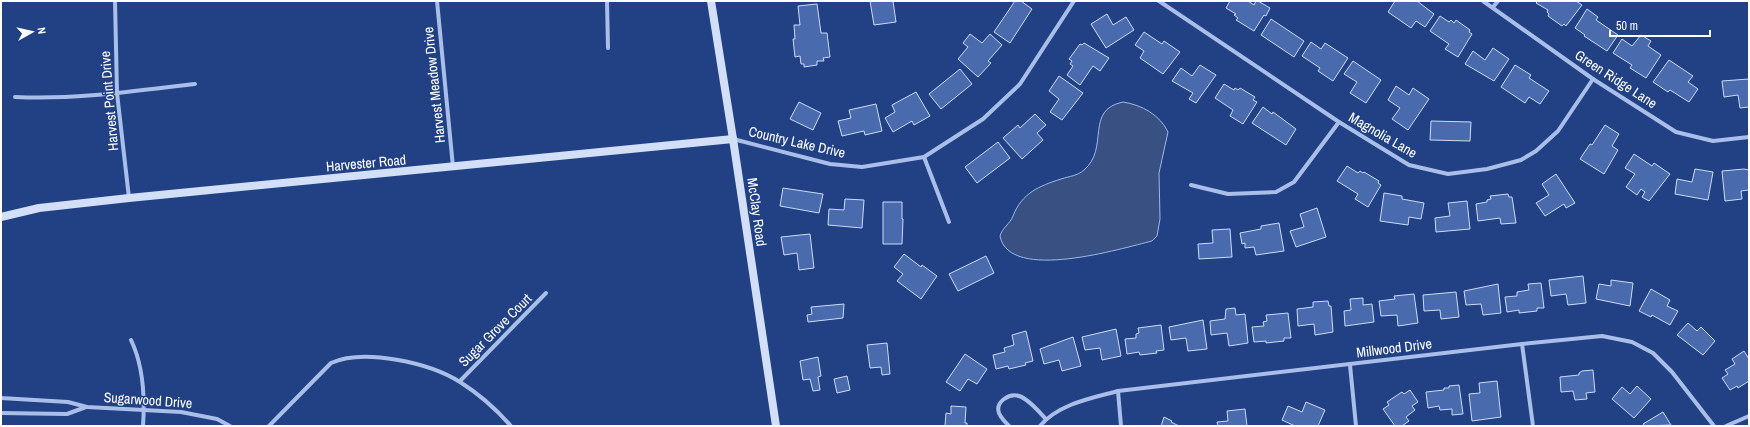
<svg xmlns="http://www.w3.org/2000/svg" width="1750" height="427" viewBox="0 0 1750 427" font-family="'Archivo Narrow',sans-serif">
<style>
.water{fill:#395182;stroke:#9cb8ea}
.building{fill:#496aac;stroke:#cddbf7}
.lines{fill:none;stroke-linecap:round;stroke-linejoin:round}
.minor{stroke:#a9bfe9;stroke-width:4}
.secondary{stroke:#d3dff7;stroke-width:8}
.labels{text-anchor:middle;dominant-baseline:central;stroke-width:3;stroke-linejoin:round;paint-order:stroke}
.street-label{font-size:14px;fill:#fff;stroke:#214184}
</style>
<rect width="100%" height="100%" fill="#214184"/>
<path class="water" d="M1123,102C1142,105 1160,115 1168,132L1159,173L1160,219L1157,236L1152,241C1123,248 1009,283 1000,236C1002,228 1010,224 1013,216C1022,193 1039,186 1061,179C1070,176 1077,176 1084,170C1110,148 1084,110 1123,102Z"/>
<g class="building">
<polygon points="870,1 893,1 896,22 874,25"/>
<polygon points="1015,1 1021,1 1032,9 1010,43 994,32"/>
<polygon points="1230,1 1248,1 1254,5 1256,1 1258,1 1270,8 1266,16 1264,15 1254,31 1236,20 1238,18 1234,15 1236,14 1226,8"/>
<polygon points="1395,1 1417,1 1434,14 1425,27 1416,21 1411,28 1388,12"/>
<polygon points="1538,1 1576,1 1582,5 1566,26 1564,24 1562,26 1548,16 1549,14 1547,12 1548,10 1536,3"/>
<polygon points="817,4 821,33 827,33 830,57 823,58 824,61 817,61 817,65 804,67 804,64 801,64 800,56 795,57 793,39 795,39 794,25 800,25 798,6"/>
<polygon points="1587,9 1598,17 1596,20 1618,35 1607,51 1584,36 1585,35 1575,28"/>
<polygon points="1107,14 1113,25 1126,17 1134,30 1106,48 1091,24"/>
<polygon points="1440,16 1449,22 1451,20 1454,23 1456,20 1470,30 1469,32 1472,34 1458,57 1445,49 1449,44 1430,31"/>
<polygon points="1271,19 1304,41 1294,57 1261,35"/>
<polygon points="1144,32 1162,44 1164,41 1180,52 1163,74 1140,58 1144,51 1135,45"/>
<polygon points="970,34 982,43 990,34 1002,45 988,61 991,63 978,77 958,59 968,47 963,43"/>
<polygon points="1641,35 1651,41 1648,46 1661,55 1646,78 1630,68 1632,65 1613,53 1622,39 1632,46"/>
<polygon points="1311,42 1321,49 1325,43 1348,58 1333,81 1318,71 1320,68 1302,56"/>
<polygon points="1084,43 1109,58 1100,71 1093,66 1080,85 1067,75 1073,66 1070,64 1072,61 1069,59 1080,44 1082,45"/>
<polygon points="1493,48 1509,59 1494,81 1465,64 1473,51 1485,60"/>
<polygon points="1669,60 1693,76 1688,82 1698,89 1689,102 1670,90 1668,92 1653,82"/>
<polygon points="1353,61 1381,80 1366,103 1350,93 1357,82 1344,74"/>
<polygon points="1200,65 1216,75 1196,103 1189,99 1193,93 1172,81 1181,68 1192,76"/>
<polygon points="1515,65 1531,75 1529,78 1549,91 1540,104 1529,97 1525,103 1501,87"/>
<polygon points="960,69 972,84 941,109 929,94"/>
<polygon points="1059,76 1083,93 1062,120 1050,112 1059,99 1049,91"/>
<polygon points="1749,79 1749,107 1740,108 1738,95 1724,97 1722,81"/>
<polygon points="1224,84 1234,90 1235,88 1238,90 1240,88 1255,97 1253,100 1257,102 1243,124 1230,116 1233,110 1215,98"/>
<polygon points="1396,86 1409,95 1413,88 1429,99 1408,130 1392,119 1400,108 1388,100"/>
<polygon points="916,92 930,116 914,125 912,121 893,132 885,118 895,112 892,105"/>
<polygon points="799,102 821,113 813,130 790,119"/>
<polygon points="876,104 882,131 865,135 864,131 842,136 838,121 851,118 849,110"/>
<polygon points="1263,107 1272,114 1273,112 1296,129 1286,145 1252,123"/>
<polygon points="1035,114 1046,125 1037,133 1043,140 1022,159 1003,138 1018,125 1020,128"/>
<polygon points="1431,121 1471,122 1470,141 1430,140"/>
<polygon points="1605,125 1619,134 1612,146 1618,150 1604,174 1580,159 1590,144 1592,145"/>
<polygon points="998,142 1010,158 977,183 965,167"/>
<polygon points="1634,154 1652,166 1654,163 1670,174 1649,201 1642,197 1645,192 1641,189 1637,195 1626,187 1635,174 1625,168"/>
<polygon points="1347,166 1358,173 1360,171 1363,173 1364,172 1379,181 1378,183 1381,185 1368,207 1355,199 1358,194 1337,181"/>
<polygon points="1695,169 1713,172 1708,200 1675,194 1677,179 1692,182"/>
<polygon points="1744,169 1749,170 1749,190 1741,191 1742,199 1725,201 1722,171"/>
<polygon points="1556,174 1575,203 1566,208 1564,204 1545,216 1536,203 1549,195 1542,184"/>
<polygon points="783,188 823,194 819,213 780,206"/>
<polygon points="1384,193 1402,196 1402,199 1424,203 1421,219 1409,217 1408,225 1380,221"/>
<polygon points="1508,194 1509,197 1512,197 1516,223 1501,224 1500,218 1478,221 1476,204 1487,202 1487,200 1491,199 1490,196"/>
<polygon points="845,199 864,200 862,228 828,225 829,209 844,210"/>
<polygon points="1467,201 1470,229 1436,232 1435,218 1450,216 1448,203"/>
<polygon points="883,202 902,202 902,219 903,219 902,244 883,244"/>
<polygon points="1317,208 1326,237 1296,247 1290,231 1304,227 1300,214"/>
<polygon points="1279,223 1284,251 1256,255 1254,247 1245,248 1245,243 1242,244 1240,233 1261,229 1261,226"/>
<polygon points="1230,229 1232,257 1199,259 1198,244 1213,243 1212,230"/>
<polygon points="810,234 814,268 799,270 797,253 784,255 781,237"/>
<polygon points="904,254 921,267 922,265 937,276 921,299 897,281 903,274 894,267"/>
<polygon points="986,256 994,273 958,291 949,274"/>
<polygon points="1583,276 1586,303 1568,305 1566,294 1551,296 1549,280"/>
<polygon points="1611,280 1633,283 1630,306 1596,299 1599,284 1611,286"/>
<polygon points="1541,283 1544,308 1537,308 1537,311 1519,313 1519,310 1507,312 1505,297 1517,296 1517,292 1529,290 1528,284"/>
<polygon points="1498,284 1501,313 1483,315 1481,304 1466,305 1464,291"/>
<polygon points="1651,289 1670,300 1667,306 1678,311 1670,325 1652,315 1651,317 1639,311"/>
<polygon points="1456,292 1459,317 1441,319 1440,310 1424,311 1423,295"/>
<polygon points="1414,294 1418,323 1398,326 1397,315 1381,316 1379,301 1395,299 1394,296"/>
<polygon points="1363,298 1363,305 1372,304 1374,322 1345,326 1344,311 1351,310 1350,299"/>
<polygon points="1328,301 1329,306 1331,306 1333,332 1315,335 1314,324 1298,326 1297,309 1313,307 1313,302"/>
<polygon points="844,304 843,318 808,322 807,315 812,314 811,307"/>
<polygon points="1235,308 1236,315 1245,314 1248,343 1229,346 1227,333 1211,335 1210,321 1225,319 1226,309"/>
<polygon points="1288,313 1291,338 1284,338 1284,341 1266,343 1266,341 1254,342 1252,327 1264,326 1263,322 1267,321 1266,315"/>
<polygon points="1203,320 1207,349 1188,351 1186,338 1171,340 1169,327"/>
<polygon points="1688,323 1697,331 1701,327 1715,341 1703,355 1677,335"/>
<polygon points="1161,325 1164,350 1156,351 1157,353 1140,355 1139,352 1127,354 1125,339 1136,338 1136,334 1139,333 1138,328"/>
<polygon points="1116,329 1121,356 1102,360 1100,348 1085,350 1082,337"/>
<polygon points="1026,331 1033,361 1025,363 1026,365 1009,369 1008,366 996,369 993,355 1005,352 1004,348 1014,345 1012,335"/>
<polygon points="1073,337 1081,366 1062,371 1059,360 1044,364 1040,349"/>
<polygon points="887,343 890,374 882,375 881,367 870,368 867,345"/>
<polygon points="1744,351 1749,359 1749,381 1738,388 1737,386 1730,390 1722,378 1728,374 1725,370 1735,364 1732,359"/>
<polygon points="965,354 987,369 977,384 968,379 960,391 946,382"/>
<polygon points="818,357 821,376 818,377 820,390 813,391 810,379 803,380 800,361"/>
<polygon points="1593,370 1595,392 1586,393 1587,399 1575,400 1573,391 1561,392 1560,377 1579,375 1579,373 1582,371"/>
<polygon points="847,376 850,390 837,393 834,379"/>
<polygon points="1497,381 1501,417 1472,421 1469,394 1480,393 1479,383"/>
<polygon points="1459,385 1463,414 1452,415 1452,409 1440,410 1439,406 1428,408 1426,392 1444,390 1444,388 1449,388 1449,386"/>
<polygon points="1637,386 1651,399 1634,418 1612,399 1622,387 1630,394"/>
<polygon points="1410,390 1418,402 1412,406 1415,410 1406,417 1409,421 1402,426 1395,426 1383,409 1389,405 1387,402 1402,392 1404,394"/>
<polygon points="1306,402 1325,410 1318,426 1295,426 1282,420 1288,406 1302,412"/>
<polygon points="951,406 966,407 965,423 967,423 967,426 945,426 946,413 951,414"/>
<polygon points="1245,409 1247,426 1218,426 1217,422 1228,421 1227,411"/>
<polygon points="1663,412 1671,425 1645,426 1643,424"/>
<polygon points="1164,417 1172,421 1171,422 1179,426 1161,426"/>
</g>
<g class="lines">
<g class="minor">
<polyline points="115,1 117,93 129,198"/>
<polyline points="437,1 453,167"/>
<polyline points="607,1 608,48"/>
<polyline points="1159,1 1339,122 1409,165 1448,174 1487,169 1521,160 1536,151 1558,131 1593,79"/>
<polyline points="1483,1 1593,79 1676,132 1713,141 1749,137"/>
<polyline points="1493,7 1498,1"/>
<path d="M15,97C75,100 135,91 195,84"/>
<polyline points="733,139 830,164 862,167 924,157 983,119 1020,84 1074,1"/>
<polyline points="924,157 949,222"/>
<polyline points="1191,185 1228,194 1276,192 1294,182 1339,122"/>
<path d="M131,340C144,367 145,397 143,426"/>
<polyline points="1522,344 1533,426"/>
<polyline points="1350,365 1356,426"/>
<polyline points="460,381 546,293"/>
<polyline points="1118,391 1121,426"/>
<polyline points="1,398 68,402 87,407 181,412 217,419 230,426"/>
<polyline points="1,413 67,414 86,407"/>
<path d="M269,426L331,363C364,348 430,363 460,382C479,394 496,409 511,426"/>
<path d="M1009,426C1006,423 1001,418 999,413C995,402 1009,393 1019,396C1029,399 1039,412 1046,419"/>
<path d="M1040,426C1058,404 1092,398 1118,391L1522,344L1602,336L1632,342L1653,353L1672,372L1714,426"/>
<polyline points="1726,426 1749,416"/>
</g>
<g class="secondary">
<polyline points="711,1 733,139 776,426"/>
<polyline points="1,217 39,208 129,198 733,139"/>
</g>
</g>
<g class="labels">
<g class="street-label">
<text transform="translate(1616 79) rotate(33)">Green Ridge Lane</text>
<text transform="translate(434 85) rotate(-96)">Harvest Meadow Drive</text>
<text transform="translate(109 101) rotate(-95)">Harvest Point Drive</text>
<text transform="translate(1383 135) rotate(30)">Magnolia Lane</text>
<text transform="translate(797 142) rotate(13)">Country Lake Drive</text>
<text transform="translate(366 163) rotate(-5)">Harvester Road</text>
<text transform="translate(757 212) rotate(82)">McClay Road</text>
<text transform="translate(495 330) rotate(-45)">Sugar Grove Court</text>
<text transform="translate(1394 348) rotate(-7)">Millwood Drive</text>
<text transform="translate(148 400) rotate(4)">Sugarwood Drive</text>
</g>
</g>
<rect width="1750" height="427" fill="none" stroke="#ffffff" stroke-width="4"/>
<g transform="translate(32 32) rotate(82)" stroke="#214184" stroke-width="3" paint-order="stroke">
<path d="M0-3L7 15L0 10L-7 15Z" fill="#ffffff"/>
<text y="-6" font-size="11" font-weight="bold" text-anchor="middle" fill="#ffffff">N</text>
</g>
<path d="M1610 30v6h100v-6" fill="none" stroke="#ffffff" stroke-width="2"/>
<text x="1616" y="30" font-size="12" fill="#ffffff" stroke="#214184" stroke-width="3" paint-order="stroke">50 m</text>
</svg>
